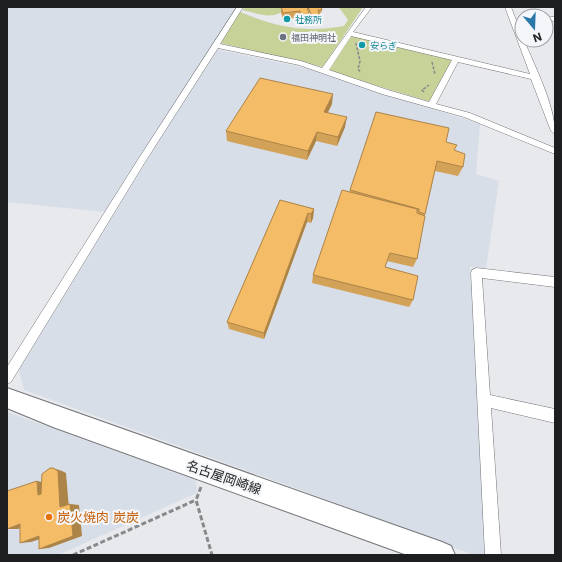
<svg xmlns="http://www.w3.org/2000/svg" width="562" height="562" viewBox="0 0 562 562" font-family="Inter,'Noto Sans JP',sans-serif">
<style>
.built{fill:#d8dee8}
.green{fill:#c7d298}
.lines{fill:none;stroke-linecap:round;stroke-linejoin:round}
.minor-casing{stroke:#737477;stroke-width:1}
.primary-casing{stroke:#737477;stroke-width:2}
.path-far1{stroke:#87898b;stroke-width:1.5;stroke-dasharray:3 1.5;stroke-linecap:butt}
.path{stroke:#87898b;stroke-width:3;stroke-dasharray:5 2.5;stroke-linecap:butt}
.minor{fill:#fff;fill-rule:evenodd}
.primary{fill:#fff;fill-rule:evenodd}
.wall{fill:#d3a259}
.shaded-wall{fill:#ac8448}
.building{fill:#f5bc67;stroke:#ac8448}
.culture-dot{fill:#0f9aa8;stroke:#f4f6fa;stroke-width:1.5}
.worship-dot{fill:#6b7280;stroke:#f4f6fa;stroke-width:1.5}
.food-dot{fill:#e8710a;stroke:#f4f6fa;stroke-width:1.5}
.labels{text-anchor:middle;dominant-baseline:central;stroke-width:4;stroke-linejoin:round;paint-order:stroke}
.far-culture-label{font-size:9px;fill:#0d838f;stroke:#f4f6fa;text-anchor:start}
.far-worship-label{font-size:9px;fill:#5b616d;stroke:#f4f6fa;text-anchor:start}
.near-street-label{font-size:13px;fill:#1d1e1f;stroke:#f4f6fa}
.near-food-label{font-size:13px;fill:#c56008;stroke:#f4f6fa;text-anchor:start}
</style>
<rect width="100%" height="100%" fill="#e7e9ed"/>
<g class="built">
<polygon points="7,7 237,7 105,212 7,202"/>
<polygon points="215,49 310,69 480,124 476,174 499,181 486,268 470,267 487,555 473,555 342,505 24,390 19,370"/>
<polygon points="7,412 196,480 197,493 58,555 7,555"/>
</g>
<g class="green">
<path d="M245,7H286C276,22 257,13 242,10Z"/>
<path d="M338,7H363L323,67L220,43L240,12C277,27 304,33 344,26L348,20L341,10Z"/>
<polygon points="352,35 454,59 431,102 328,71"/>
</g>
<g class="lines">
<defs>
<g id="minor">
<path d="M237,7H243L220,44L301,61L322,68L366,7H372L353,32L530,74L505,7H511L522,35V40H524C535,67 555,105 555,134L551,131L531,79L458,62L436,104L470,113L555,148V154L464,117L382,94L299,65L218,48L145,162L11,382L7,384V367L139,158ZM351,36L452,60L429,102L388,90L329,70Z"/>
<polygon points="546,16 555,17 555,21 546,20"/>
<polygon points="476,268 555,277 555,287 482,278 490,395 555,409 555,423 491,408 501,555 485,555 471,273 472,270"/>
</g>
<polygon id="primary" points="7,388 442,542 451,546 455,555 407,555 53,427 7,408"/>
</defs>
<use href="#minor" class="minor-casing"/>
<use href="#primary" class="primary-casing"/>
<g class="path-far1">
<polyline points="356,43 360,61 358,69 361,73"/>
<polyline points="432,62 435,74"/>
<polyline points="424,92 422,90 429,85"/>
</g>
<g class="path">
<polyline points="201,487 196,500 212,555"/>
<polyline points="73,555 196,500"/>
</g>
<use href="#minor" class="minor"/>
<use href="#primary" class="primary"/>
</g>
<g class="wall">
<polygon points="281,7 307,7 310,18 310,24 301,25 299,18 283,19 281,13"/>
<polygon points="307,7 321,7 322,10 321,13 319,14 321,20 320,24 314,24"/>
<polygon points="332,104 328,112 345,127 337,146 316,141 307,160 227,141 226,131"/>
<polygon points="446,142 454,150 463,167 458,176 435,171 425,215 417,259 413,267 387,261 385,267 413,300 409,307 312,283 313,275 350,190"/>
<polygon points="280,200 314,209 313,218 311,223 307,222 264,339 229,329 227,322"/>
</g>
<g class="shaded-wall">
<polygon points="333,94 332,104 323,122 324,112"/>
<polygon points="347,117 345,127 337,146 338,137"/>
<polygon points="317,132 316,141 307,160 308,151"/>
<polygon points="314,209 313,218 311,223 311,214"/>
<polygon points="308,213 307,222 264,339 264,333"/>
<polygon points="53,468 62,471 66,473 69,509 60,507"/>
<polygon points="37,481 47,483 47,496 38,495"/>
<polygon points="70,504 79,505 82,536 49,548 39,549"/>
<polygon points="20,524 30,525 18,529 7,529"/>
<polygon points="39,536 49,536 31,542 20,543"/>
</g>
<g class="building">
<polygon points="281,7 307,7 310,18 301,18 300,11 283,13"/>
<polygon points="308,7 321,7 322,10 318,10 321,20 314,21"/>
<polygon points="260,78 333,94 324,112 347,117 338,137 317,132 308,151 226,131"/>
<polygon points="376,112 449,128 446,142 457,145 454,150 465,154 463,167 437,161 425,214 419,212 419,209 350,190"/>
<polygon points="342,190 417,209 417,213 425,216 417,259 390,253 385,267 418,276 413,300 313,275"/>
<polygon points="280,200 314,209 311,214 308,213 264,333 227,322"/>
<polygon points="50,468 53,468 58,471 60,507 70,504 73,536 39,549 39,536 20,543 20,524 7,529 7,491 37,481 38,495 41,494 42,474"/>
</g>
<g class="culture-dot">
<circle cx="287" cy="19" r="4"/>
<circle cx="362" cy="45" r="4"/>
</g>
<circle class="worship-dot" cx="283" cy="37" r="4"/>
<circle class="food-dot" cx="49" cy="517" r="4"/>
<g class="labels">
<g class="far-culture-label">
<text x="295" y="19">社務所</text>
<text x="370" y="45">安らぎ</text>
</g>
<g class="far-worship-label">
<text x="291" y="37">福田神明社</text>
</g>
<g class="near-street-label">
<text transform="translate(224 477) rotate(19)">名古屋岡崎線</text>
</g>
<g class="near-food-label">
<text x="57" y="517">炭火焼肉 炭炭</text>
</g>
</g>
<rect width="562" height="562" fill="none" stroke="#1d1e1f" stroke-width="16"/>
<g transform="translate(534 28) rotate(161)"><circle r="19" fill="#f4f6fa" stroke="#9ea0a2"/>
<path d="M0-3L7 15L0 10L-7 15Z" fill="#2a78aa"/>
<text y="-6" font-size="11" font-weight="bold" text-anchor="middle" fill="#1d1e1f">N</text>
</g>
</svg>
